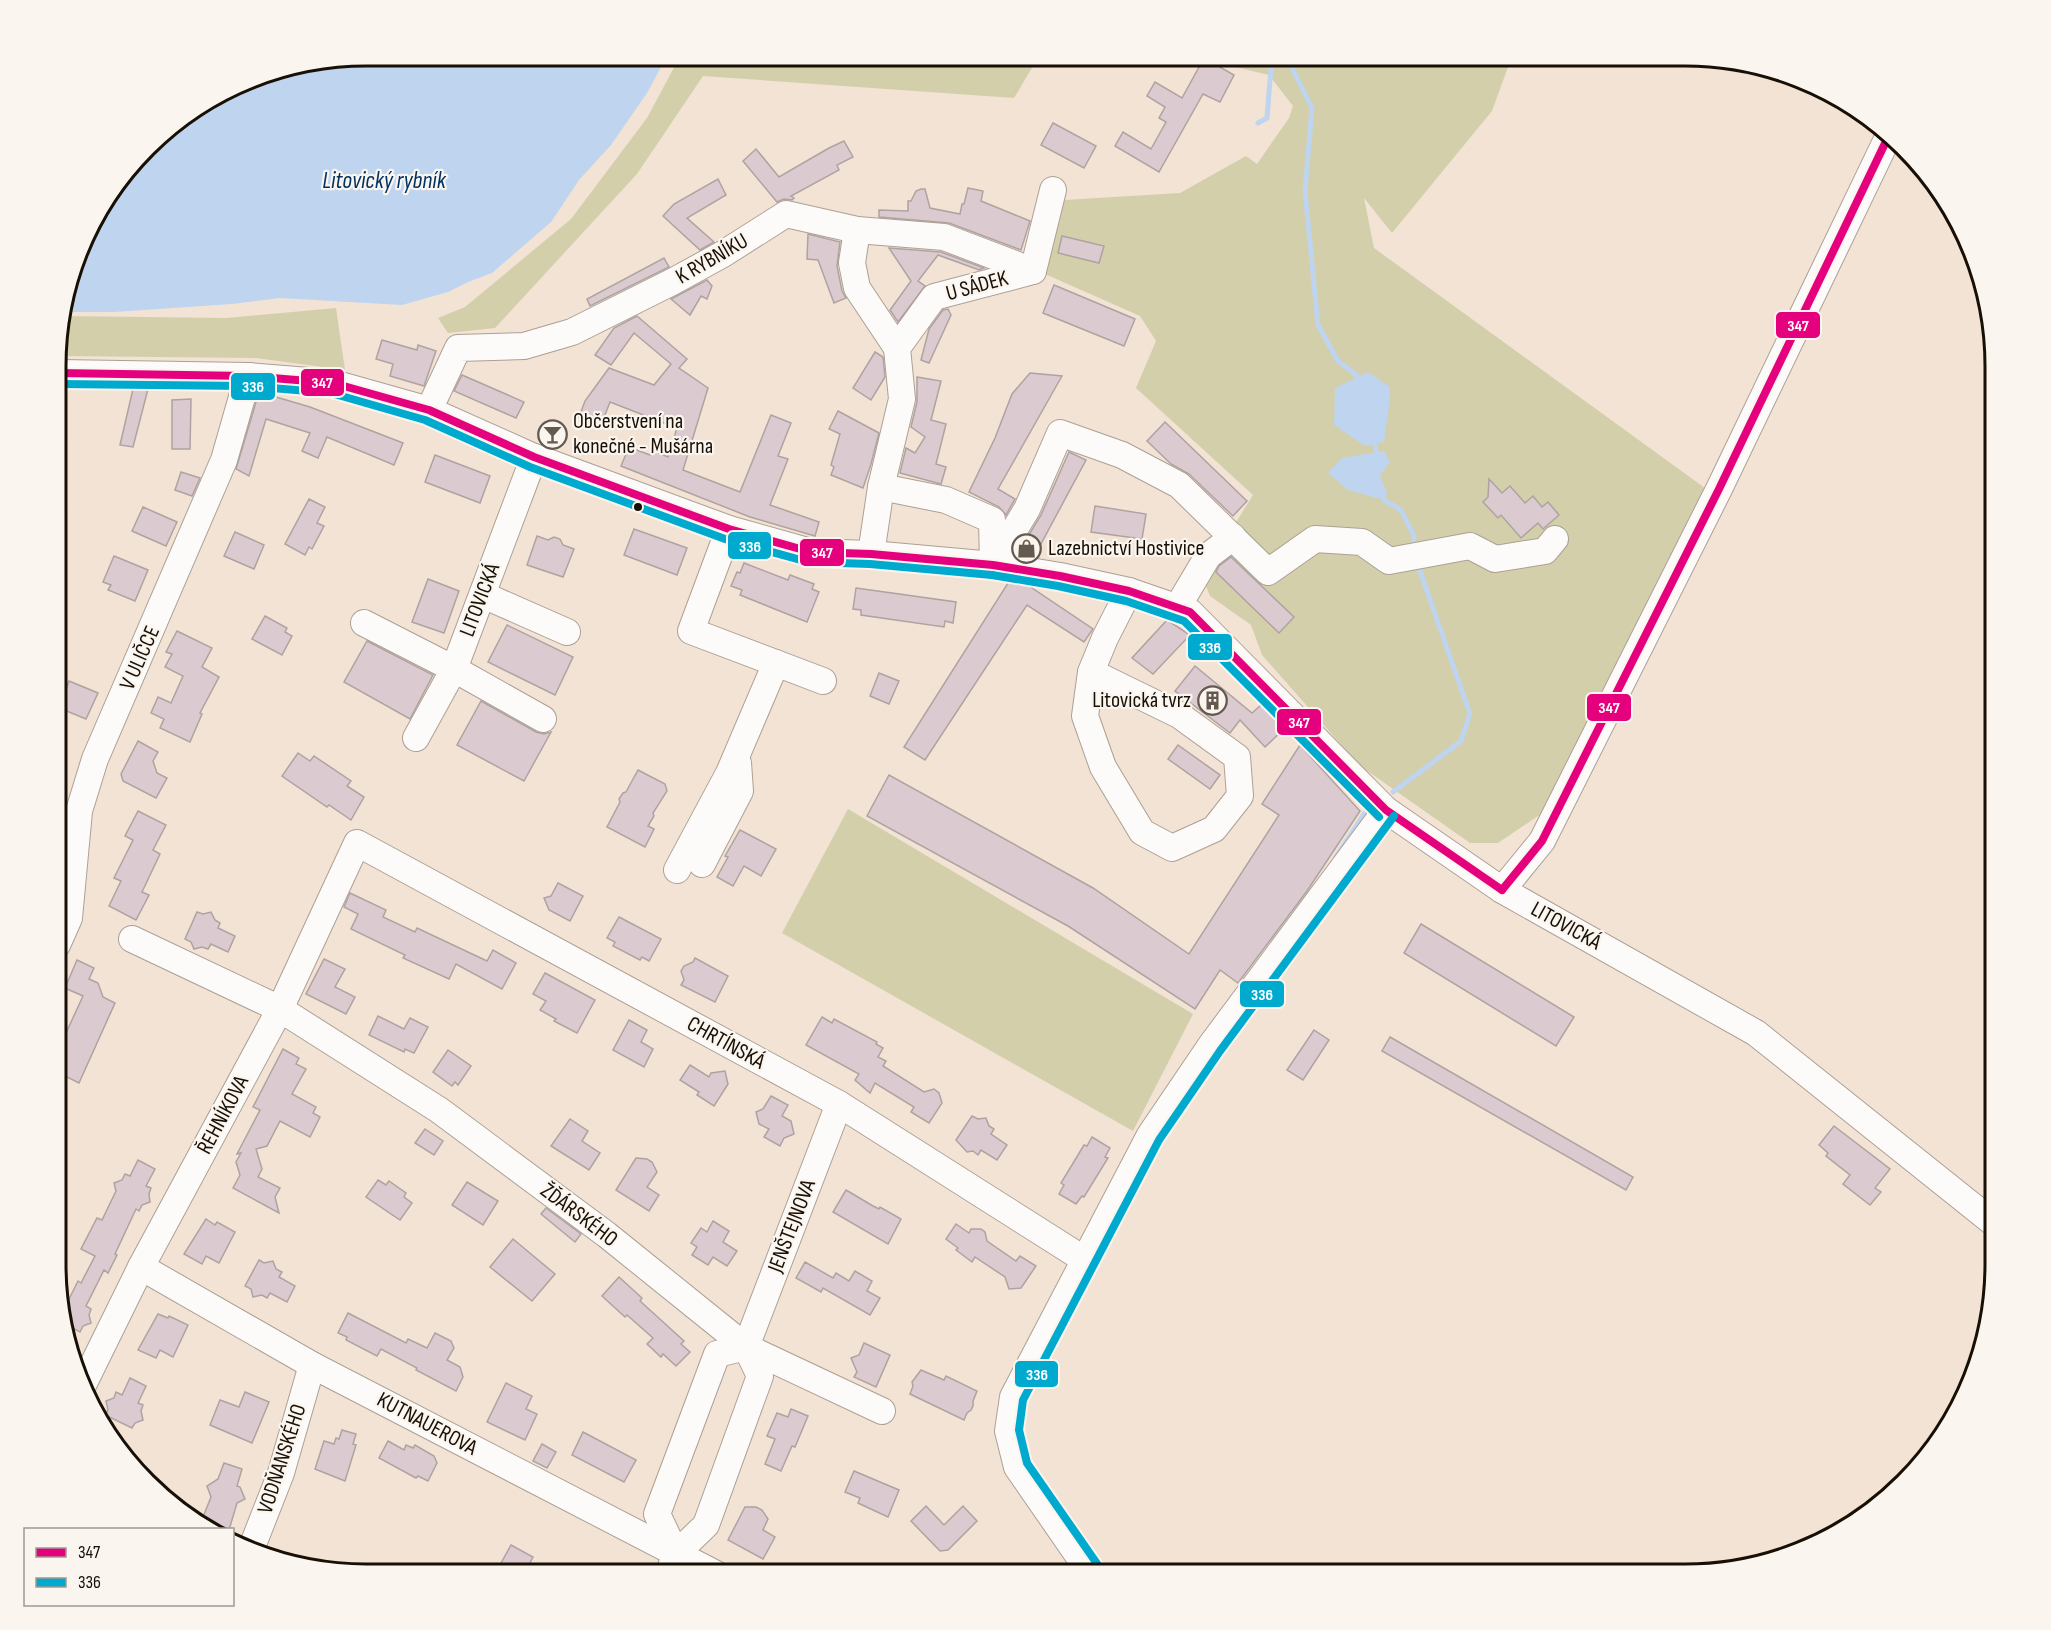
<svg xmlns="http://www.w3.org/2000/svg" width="2051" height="1630" viewBox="0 0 2051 1630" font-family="'Sofia Sans Condensed',sans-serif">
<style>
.green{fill:#d4cfab}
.water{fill:#bed4ef}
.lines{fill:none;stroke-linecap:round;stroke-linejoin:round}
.stream{stroke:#bed4ef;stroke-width:5}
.building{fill:#dbcbd0;stroke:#aea3a1;stroke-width:1.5}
.minor-casing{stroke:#aca095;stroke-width:28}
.minor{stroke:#fdfbf9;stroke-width:26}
.bus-1-casing{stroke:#faf5ef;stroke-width:12}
.bus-2-casing{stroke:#faf5ef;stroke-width:12}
.bus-1{stroke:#e5007d;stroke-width:8}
.bus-2{stroke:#00a9ce;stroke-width:8}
.bus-dot{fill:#180f05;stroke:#faf5ef;stroke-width:2}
.labels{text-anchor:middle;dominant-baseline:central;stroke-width:4.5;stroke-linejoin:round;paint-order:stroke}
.street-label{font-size:22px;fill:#180f05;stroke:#faf5ef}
.poi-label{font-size:22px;fill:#180f05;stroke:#faf5ef;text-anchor:start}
.water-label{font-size:24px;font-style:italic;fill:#003364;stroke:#faf5ef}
.rim{fill:none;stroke:#180f05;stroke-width:3}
.line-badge{stroke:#faf5ef;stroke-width:2}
.badge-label{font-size:16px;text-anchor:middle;font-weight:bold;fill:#fff}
</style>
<rect width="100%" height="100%" fill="#f2e3d4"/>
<g class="green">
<polygon points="671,56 1039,56 1014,98 703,76 637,174 495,328 448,333 438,318 465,307 571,219 647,118 677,62"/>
<polygon points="1189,56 1512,56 1492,111 1392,233 1364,198 1374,248 1709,491 1541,814 1498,843 1470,843 1359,765 1262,655 1251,625 1210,596 1204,581 1233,527 1253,495 1136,388 1156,341 1140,316 1045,274 1064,200 1180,193 1246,156 1257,164 1289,118 1293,106 1269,75"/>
<polygon points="336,308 345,370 256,358 58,356 58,325 61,316 226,318"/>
<polygon points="848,809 1193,1014 1133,1131 782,933"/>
</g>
<g class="water">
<polygon points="366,56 667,56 647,93 611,145 579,180 551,222 492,273 468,282 448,292 402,305 280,298 232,304 114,312 63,312 97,211 161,132 266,72"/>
<polygon points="1368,372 1390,387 1389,407 1384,442 1365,446 1334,425 1335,388"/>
<polygon points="1384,451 1390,462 1380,475 1387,493 1384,500 1348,490 1328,473 1342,458"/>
</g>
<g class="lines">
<g class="stream">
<polyline points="1290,64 1312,108 1305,191 1318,325 1338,361 1363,380"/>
<polyline points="1258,123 1267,118 1272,56"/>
<polyline points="1374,438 1377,459"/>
<polyline points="1383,495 1384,500 1401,510 1414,536 1413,551"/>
<polyline points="1393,792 1461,741 1470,714 1420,571"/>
<polyline points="1336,857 1365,813"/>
</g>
</g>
<g class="building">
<polygon points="1204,58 1234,75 1220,102 1203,94 1159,172 1115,146 1123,132 1151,149 1166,122 1159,118 1165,107 1147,96 1155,82 1182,98"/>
<polygon points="1053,123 1096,146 1084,168 1041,145"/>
<polygon points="844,141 853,157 837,165 839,170 791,196 794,198 792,200 784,199 777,202 743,161 756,149 779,177 829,148"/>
<polygon points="718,179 726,195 687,218 714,242 700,250 663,216 674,204"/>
<polygon points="968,188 983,191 981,201 1030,221 1021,250 949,223 879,217 879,210 908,211 908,201 911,201 916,191 921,189 925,189 930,208 960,214 962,204 964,204"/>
<polygon points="808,234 840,242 837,266 842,291 846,298 834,303 818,260 807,259"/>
<polygon points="1062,236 1104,246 1099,263 1058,253"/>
<polygon points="889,248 941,252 984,268 979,270 938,255 918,281 925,286 898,322 890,310 911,281"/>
<polygon points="664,258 669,267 590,306 587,299"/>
<polygon points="707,280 712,286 707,299 701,296 690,315 671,299"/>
<polygon points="1054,285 1135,319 1124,346 1043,313"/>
<polygon points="948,309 951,315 929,363 921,360 929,329 943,310"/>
<polygon points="637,316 687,359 679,368 708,388 683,470 740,492 771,415 791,423 778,456 788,459 770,505 819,522 815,536 750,517 621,466 629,447 650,455 652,450 668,457 677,428 610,402 603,420 596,417 594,422 579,417 585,401 609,368 654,385 671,364 634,333 611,365 595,355 614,328"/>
<polygon points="382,340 417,350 418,345 436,351 424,386 390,376 393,364 376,359"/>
<polygon points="875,352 883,357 885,377 871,400 853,388"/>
<polygon points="1030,373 1062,376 998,489 1015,499 1006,515 999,507 969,492 995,438 1012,394"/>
<polygon points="462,375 524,402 516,418 454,391"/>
<polygon points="917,377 941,381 931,420 946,424 936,464 946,467 941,484 900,473 906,448 915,453 925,437 911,427 917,402"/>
<polygon points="133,389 148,389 133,447 120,445"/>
<polygon points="259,392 310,407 403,443 394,465 327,437 318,458 302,451 310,433 266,419 249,476 236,469"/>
<polygon points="191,399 190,449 172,449 172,400"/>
<polygon points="838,411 879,433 871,464 863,488 831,475 834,467 831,465 840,434 829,429"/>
<polygon points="1165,422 1247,501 1233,516 1189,474 1171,464 1147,441"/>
<polygon points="1069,452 1086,460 1035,555 1021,548 1041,515"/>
<polygon points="435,455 490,476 480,503 425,482"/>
<polygon points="181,472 200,478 192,496 175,490"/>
<polygon points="1489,479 1502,493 1510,486 1525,503 1533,496 1542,507 1548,502 1559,515 1543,529 1538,523 1521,538 1501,515 1498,518 1483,502 1488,497"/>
<polygon points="309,499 325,507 317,523 324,526 312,549 309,547 305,555 285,544"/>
<polygon points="1095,506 1146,514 1142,539 1091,532"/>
<polygon points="143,507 177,522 166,546 132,531"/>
<polygon points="634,529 687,548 677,575 624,555"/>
<polygon points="235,532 264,545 254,569 224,556"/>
<polygon points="537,536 548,540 554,537 560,539 563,545 574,549 563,577 527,565"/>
<polygon points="114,556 148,570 135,601 108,590 111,585 103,582"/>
<polygon points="1231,557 1294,617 1279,633 1216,572 1219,566"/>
<polygon points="744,563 788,580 790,575 814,584 812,589 819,592 807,622 740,595 742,590 731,586 737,572 740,573"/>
<polygon points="428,579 459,591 444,633 412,622"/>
<polygon points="1008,583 1029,586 1093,629 1084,642 1027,605 925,760 904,747"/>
<polygon points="856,588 956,602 953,623 945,621 944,627 861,615 861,610 853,609"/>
<polygon points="265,616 287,628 285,632 292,636 282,655 252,639"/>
<polygon points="1167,620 1190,635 1153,674 1132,658"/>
<polygon points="507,625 573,657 555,695 488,662"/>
<polygon points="177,631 212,648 202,667 219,677 200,713 202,714 190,742 160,728 164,719 151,713 158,697 171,703 183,676 165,667 172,654 166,652"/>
<polygon points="367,641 433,675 410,719 344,682"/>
<polygon points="1195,666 1252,713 1261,705 1284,729 1265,747 1240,720 1230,733 1175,691"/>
<polygon points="879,673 899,681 889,704 870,696"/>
<polygon points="69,681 98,693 86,719 57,707 57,683 67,687"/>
<polygon points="481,701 536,732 544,734 551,732 524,781 457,745"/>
<polygon points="138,741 158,752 153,761 157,773 167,778 156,798 123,781 121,774"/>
<polygon points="1178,745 1220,775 1210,789 1168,759"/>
<polygon points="1300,745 1360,811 1307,891 1238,983 1220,970 1195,1009 1068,926 867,816 889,775 1093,888 1189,954 1279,815 1262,804"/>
<polygon points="298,753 310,761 314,756 351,781 347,786 364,797 351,820 329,805 327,807 282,776"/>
<polygon points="638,770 665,784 667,791 653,813 654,816 648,826 654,829 645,847 607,827 620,802 619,799 623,793 626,792"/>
<polygon points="138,811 166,825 153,850 160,854 142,892 149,895 136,920 109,906 121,881 114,878 133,840 125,836"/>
<polygon points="740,830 776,849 761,876 744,866 733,886 717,877 728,857 725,856"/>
<polygon points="558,883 583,896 570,921 549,910 544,898 551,896"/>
<polygon points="350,893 386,910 383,917 415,932 417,928 487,961 493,950 516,963 502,989 456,964 449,979 403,958 405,955 351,929 358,914 344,907"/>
<polygon points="197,912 203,914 211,912 215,920 220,923 218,928 235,936 228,952 211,944 208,949 202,947 194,949 191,942 185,939"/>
<polygon points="619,917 661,939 649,961 642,957 640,960 613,946 615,942 607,938"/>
<polygon points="1421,924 1574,1017 1556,1046 1404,953"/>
<polygon points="695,958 728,976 715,1002 681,985 684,980 681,971 684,966 693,962"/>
<polygon points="324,959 345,969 335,987 355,997 346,1014 306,994"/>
<polygon points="77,960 94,968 89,979 98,983 103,997 115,1003 79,1083 57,1072 57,1029 66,1033 83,996 65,988"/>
<polygon points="545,973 595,1000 577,1033 554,1021 556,1019 540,1010 546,1001 533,994"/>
<polygon points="378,1016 404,1029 410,1018 428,1027 414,1053 405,1049 404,1052 369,1035"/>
<polygon points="822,1017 832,1023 834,1019 877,1042 876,1044 883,1048 878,1057 886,1061 883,1066 924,1092 934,1089 939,1093 942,1103 929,1123 911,1112 914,1107 875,1083 870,1093 855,1080 859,1074 806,1045"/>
<polygon points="629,1020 647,1030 641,1042 653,1049 644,1067 613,1050"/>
<polygon points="1314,1030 1329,1040 1303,1080 1287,1070"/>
<polygon points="1390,1037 1633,1177 1626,1190 1382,1051"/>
<polygon points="283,1049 299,1058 296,1064 306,1069 292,1094 316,1107 313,1113 320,1117 310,1137 280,1121 267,1146 256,1149 262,1169 258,1177 280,1188 275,1197 279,1213 233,1188 240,1175 236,1162 241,1153 237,1154 260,1110 253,1107"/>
<polygon points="448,1050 471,1066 458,1085 455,1082 452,1086 433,1072"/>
<polygon points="690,1065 709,1077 711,1073 725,1071 728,1084 714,1106 697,1095 699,1092 680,1080"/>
<polygon points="771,1096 788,1105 782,1116 791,1121 794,1134 784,1138 780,1146 764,1137 769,1129 759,1124 756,1112 763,1109"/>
<polygon points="972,1116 978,1119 986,1118 989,1126 994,1129 991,1134 1007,1145 997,1160 981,1150 978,1155 973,1151 967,1152 956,1140"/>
<polygon points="570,1119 588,1131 582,1141 600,1153 589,1170 551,1146"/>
<polygon points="1834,1126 1890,1169 1875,1188 1881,1192 1870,1205 1843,1184 1850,1175 1826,1156 1828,1153 1819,1145"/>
<polygon points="425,1129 443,1141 434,1155 415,1143"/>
<polygon points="1092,1137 1110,1148 1105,1157 1108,1158 1084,1197 1082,1196 1076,1204 1059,1194 1064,1185 1061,1183 1084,1145 1087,1146"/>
<polygon points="636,1158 647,1159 652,1162 657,1172 647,1187 659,1195 649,1211 616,1190"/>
<polygon points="138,1160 155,1169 146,1186 151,1188 149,1194 150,1202 142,1205 139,1211 136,1209 115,1254 117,1255 108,1273 104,1270 86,1306 91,1309 89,1315 91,1323 83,1326 80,1332 67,1325 58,1292 69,1299 78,1281 81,1283 95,1256 81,1249 97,1218 102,1220 116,1191 114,1183 122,1180 125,1174 130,1176"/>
<polygon points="378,1180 386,1185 389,1181 406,1193 404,1197 412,1203 400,1220 366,1197"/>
<polygon points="467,1182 498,1201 483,1225 452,1205"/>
<polygon points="846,1190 873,1206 879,1209 880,1207 901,1219 888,1244 833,1212"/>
<polygon points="546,1208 581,1234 575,1242 541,1214"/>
<polygon points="206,1219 215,1225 217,1222 235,1232 219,1263 206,1256 202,1264 184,1254"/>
<polygon points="713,1221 729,1231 723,1242 737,1251 727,1266 713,1257 708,1265 692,1255 697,1247 691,1243 701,1228 707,1232"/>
<polygon points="956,1224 969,1233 971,1229 981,1229 985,1232 987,1241 1016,1261 1020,1256 1036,1266 1021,1288 1009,1289 1005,1277 975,1257 972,1262 956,1250 958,1248 946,1239"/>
<polygon points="513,1239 555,1274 532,1301 490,1267"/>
<polygon points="259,1260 264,1263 273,1261 276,1269 282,1272 279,1277 295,1286 287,1302 270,1293 267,1298 262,1295 253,1297 251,1289 245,1286"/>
<polygon points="805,1262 833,1278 836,1273 849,1281 855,1271 872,1281 867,1291 880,1298 870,1315 823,1288 821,1292 796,1278"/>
<polygon points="619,1277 642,1298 640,1301 684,1341 681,1344 690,1352 676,1366 663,1354 661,1357 647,1344 653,1338 627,1315 625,1317 602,1296"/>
<polygon points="348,1313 406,1343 408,1339 427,1348 435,1333 451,1341 454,1348 447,1360 460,1367 463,1377 456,1391 416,1370 417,1368 381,1349 377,1356 346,1340 347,1337 338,1333"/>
<polygon points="158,1314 168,1318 169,1316 188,1325 173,1357 160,1350 156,1358 138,1350"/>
<polygon points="864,1343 890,1355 876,1387 854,1377 857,1372 851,1358 859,1355"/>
<polygon points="921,1370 944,1380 946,1376 977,1391 973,1401 973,1406 971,1410 967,1413 964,1420 910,1394 913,1386 912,1382"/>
<polygon points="130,1378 146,1386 138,1403 143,1405 141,1411 143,1420 135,1423 132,1428 105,1415 108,1410 106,1401 114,1398 116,1392 122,1395"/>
<polygon points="506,1383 532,1396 526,1409 537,1414 525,1440 487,1422"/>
<polygon points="245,1392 269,1402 252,1443 210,1425 220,1400 239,1407"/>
<polygon points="791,1409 808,1416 795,1447 792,1446 781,1471 765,1464 775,1439 767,1436 777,1413 788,1417"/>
<polygon points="342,1430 356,1434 353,1444 356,1445 345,1481 315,1469 324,1441 334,1444 336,1438 339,1439"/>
<polygon points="583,1432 636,1460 624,1482 572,1455"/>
<polygon points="388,1441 404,1450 406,1445 413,1448 415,1445 434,1456 437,1463 428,1481 418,1476 416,1478 379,1458"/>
<polygon points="542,1444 556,1452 547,1468 533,1461"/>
<polygon points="224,1463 242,1469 237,1486 240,1487 245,1499 237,1503 229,1530 213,1530 201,1522 211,1497 207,1486 218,1479"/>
<polygon points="854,1471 899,1490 888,1517 858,1503 860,1498 845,1492"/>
<polygon points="926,1506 944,1525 963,1506 977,1521 948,1550 940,1551 911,1521"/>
<polygon points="745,1507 756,1507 762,1510 768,1519 763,1530 775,1537 763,1559 728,1540"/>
<polygon points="511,1545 533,1557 524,1574 495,1574"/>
</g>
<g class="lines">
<defs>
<g id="minor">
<polyline points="857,230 852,263 857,288 897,348"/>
<polyline points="58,373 248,376 333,383 429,410 534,457 729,529 811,552 871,554 993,565 1060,576 1129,591 1190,612 1386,810 1502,890 1756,1033 1995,1224"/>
<polyline points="429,410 458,348 524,346 572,332 672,282 723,254 786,214 857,230 944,237 1033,271"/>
<polyline points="881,487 902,399 897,348 934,297 1033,271 1053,190"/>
<polyline points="729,529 691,631 823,681"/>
<polyline points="871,554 881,487 946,500 992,520 993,565"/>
<polyline points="993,565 1027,509 1060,433 1122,455 1179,485 1268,572 1315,539 1362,542 1389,561 1470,546 1495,559 1545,551 1555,539"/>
<polyline points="483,595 567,632"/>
<polyline points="1177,608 1208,556 1233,537"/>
<polyline points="364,623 454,669 543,719"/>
<polyline points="1091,672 1179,715 1237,757 1240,796 1214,829 1172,848 1142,832 1103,767 1085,716 1091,672 1105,638 1129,591"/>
<polyline points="416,738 454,669 534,457"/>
<polyline points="702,864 740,791 738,763"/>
<polyline points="677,870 729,773 776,663"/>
<polyline points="1502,890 1542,841 1719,489 1890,133"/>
<polyline points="132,939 280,1009 439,1110 607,1235 746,1347 882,1411"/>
<polyline points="57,945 69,918 79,811 95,759 224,460 248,376"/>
<polyline points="141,1267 312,1365 716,1574"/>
<polyline points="83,1385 141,1267 280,1009 357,843 839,1104 1085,1260"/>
<polyline points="250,1552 281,1473 312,1365"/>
<polyline points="676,1554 657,1514 717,1354 746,1347"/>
<polyline points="668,1574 676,1554 706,1525 760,1376 746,1347 839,1104"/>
<polyline points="1091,1574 1017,1467 1008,1431 1013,1397 1150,1135 1211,1045 1386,810"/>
</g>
</defs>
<use href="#minor" class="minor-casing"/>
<use href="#minor" class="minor"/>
<defs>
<g id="bus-1">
<polyline points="58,373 248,376 333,383 429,410 534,457 729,529 811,552 871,554 993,565 1060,576 1129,591 1190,612 1386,810 1502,890"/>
<polyline points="1502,890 1542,841 1719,489 1890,133"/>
</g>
<g id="bus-2">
<polyline points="58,384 247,386 331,393 425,420 530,467 725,539 808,562 870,564 992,575 1058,586 1126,601 1184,621 1379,817"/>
<polyline points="1100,1568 1027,1463 1019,1430 1023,1400 1159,1140 1220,1051 1394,816"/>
</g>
</defs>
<use href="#bus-1" class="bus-1-casing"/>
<use href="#bus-2" class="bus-2-casing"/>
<use href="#bus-1" class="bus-1"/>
<use href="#bus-2" class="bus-2"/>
</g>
<defs>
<symbol id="bar-ring" viewBox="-11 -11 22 22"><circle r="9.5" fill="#faf5ef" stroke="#64594d" stroke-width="1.5"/><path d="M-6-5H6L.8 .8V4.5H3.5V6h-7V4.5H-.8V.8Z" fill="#64594d"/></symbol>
<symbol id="shop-ring" viewBox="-11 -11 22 22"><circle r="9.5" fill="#faf5ef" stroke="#64594d" stroke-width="1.5"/><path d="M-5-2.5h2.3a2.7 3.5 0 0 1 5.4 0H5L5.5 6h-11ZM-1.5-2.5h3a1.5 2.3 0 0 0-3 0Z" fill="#64594d"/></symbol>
<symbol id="building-ring" viewBox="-11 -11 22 22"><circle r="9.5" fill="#faf5ef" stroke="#64594d" stroke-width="1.5"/><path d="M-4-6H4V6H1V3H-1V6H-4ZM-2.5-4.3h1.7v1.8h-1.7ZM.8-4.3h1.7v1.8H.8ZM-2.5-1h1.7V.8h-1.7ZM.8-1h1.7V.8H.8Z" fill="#64594d"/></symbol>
</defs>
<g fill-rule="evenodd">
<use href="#bar-ring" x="536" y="418" width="33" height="33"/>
<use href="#shop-ring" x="1010" y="532" width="33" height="33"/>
<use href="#building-ring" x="1196" y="684" width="33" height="33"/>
</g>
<circle class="bus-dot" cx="638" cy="507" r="5"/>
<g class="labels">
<g class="street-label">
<text transform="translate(712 259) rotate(-30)">K RYBNÍKU</text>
<text transform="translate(977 286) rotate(-15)">U SÁDEK</text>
<text transform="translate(480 600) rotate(-69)">LITOVICKÁ</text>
<text transform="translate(140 658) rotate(-66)">V ULIČCE</text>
<text transform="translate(1566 926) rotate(29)">LITOVICKÁ</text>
<text transform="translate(726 1043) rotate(29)">CHRTÍNSKÁ</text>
<text transform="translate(223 1115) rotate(-62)">ŘEHNÍKOVA</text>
<text transform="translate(579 1215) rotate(37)">ŽĎÁRSKÉHO</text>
<text transform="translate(792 1226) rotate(-69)">JENŠTEJNOVA</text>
<text transform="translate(427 1424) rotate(28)">KUTNAUEROVA</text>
<text transform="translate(282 1459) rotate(-72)">VODŇANSKÉHO</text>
</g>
<g class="poi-label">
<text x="573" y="421">Občerstvení na<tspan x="573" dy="25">konečné - Mušárna</tspan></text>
<text x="1048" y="548">Lazebnictví Hostivice</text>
<text x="1191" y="700" text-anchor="end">Litovická tvrz</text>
</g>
<g class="water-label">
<text x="384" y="180">Litovický rybník</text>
</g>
</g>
<path d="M0 0H2051V1630H0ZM366 66H1685A300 300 0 0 1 1985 366V1264A300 300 0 0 1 1685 1564H366A300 300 0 0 1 66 1264V366A300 300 0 0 1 366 66Z" fill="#faf5ef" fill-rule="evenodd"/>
<path class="rim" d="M366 66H1685A300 300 0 0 1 1985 366V1264A300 300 0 0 1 1685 1564H366A300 300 0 0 1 66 1264V366A300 300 0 0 1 366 66Z"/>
<g class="line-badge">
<rect x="1775" y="311" width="46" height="28" rx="6" fill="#e5007d"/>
<rect x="300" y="368" width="45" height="29" rx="6" fill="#e5007d"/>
<rect x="230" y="372" width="46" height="29" rx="6" fill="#00a9ce"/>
<rect x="727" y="531" width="45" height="29" rx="6" fill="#00a9ce"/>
<rect x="799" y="538" width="46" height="29" rx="6" fill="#e5007d"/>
<rect x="1187" y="633" width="46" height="28" rx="6" fill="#00a9ce"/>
<rect x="1586" y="693" width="46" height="29" rx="6" fill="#e5007d"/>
<rect x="1276" y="708" width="46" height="28" rx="6" fill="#e5007d"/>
<rect x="1239" y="980" width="46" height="28" rx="6" fill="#00a9ce"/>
<rect x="1014" y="1360" width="45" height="28" rx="6" fill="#00a9ce"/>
</g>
<g class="badge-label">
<text x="1798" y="331">347</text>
<text x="322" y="388">347</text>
<text x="253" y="392">336</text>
<text x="750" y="552">336</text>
<text x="822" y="558">347</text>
<text x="1210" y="653">336</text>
<text x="1609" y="713">347</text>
<text x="1299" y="728">347</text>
<text x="1262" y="1000">336</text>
<text x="1037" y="1380">336</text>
</g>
<rect x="24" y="1528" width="210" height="78" fill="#faf5ef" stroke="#a09991" stroke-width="1.5"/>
<rect x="36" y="1548" width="30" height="9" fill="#e5007d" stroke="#a09991" stroke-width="1.5"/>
<text x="78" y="1558" font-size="18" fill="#180f05">347</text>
<rect x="36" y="1578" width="30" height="9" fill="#00a9ce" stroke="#a09991" stroke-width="1.5"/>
<text x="78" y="1588" font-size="18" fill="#180f05">336</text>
</svg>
